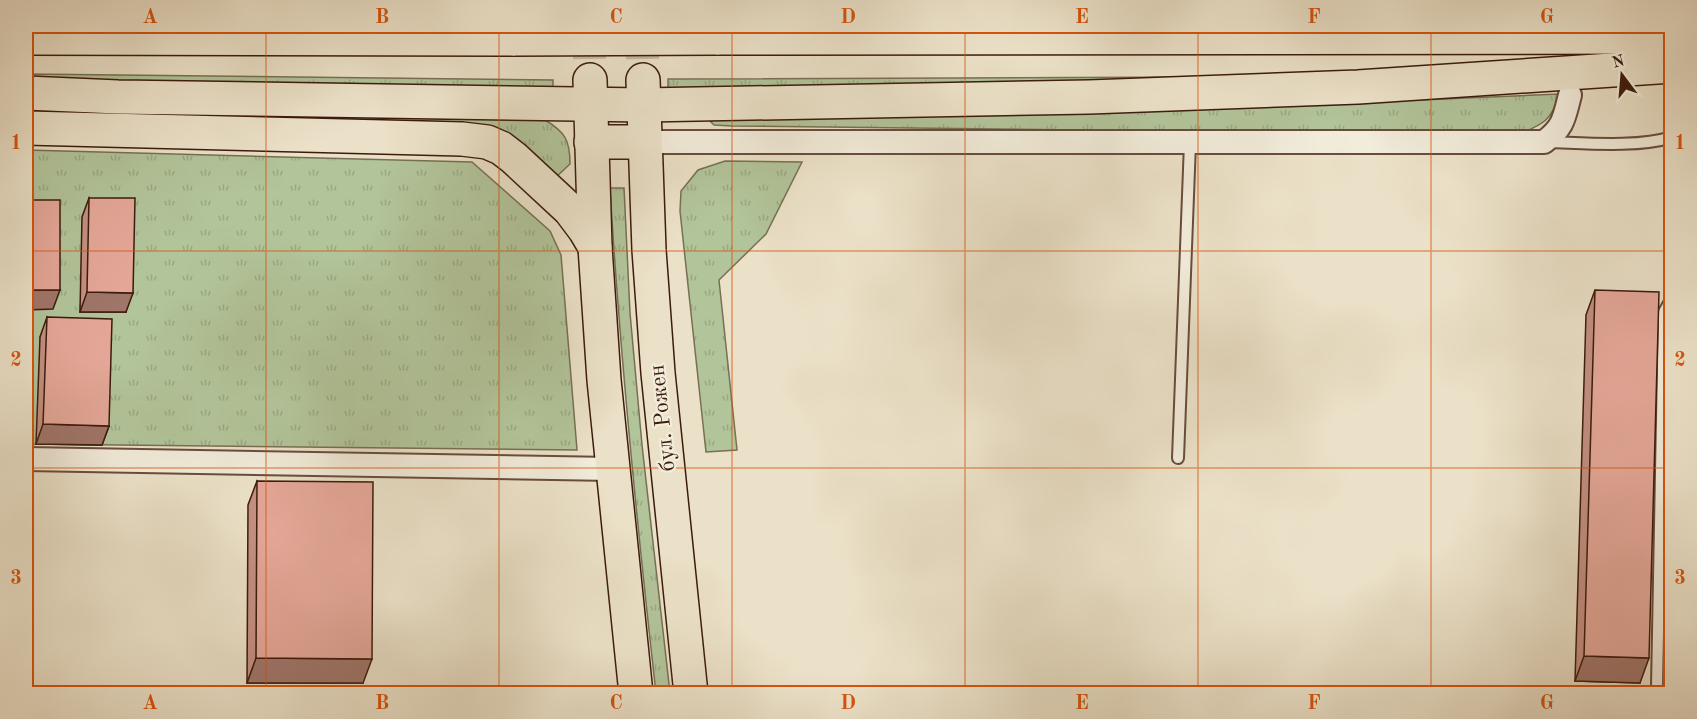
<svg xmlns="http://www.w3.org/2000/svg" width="1697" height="719" viewBox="0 0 1697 719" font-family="'Old Standard TT',serif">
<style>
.grass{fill:url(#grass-tufts);stroke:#777054;stroke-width:1.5}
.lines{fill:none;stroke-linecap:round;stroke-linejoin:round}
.primary-tunnel{stroke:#c8b9a3;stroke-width:33;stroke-dasharray:33 16;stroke-linecap:butt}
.lane-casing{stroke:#684c3c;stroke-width:14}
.street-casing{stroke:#684c3c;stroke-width:26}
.primary-casing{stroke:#3c1b0d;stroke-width:36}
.highway-casing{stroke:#3c1b0d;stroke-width:36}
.lane{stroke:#f2ecdb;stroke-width:10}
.street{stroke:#f2ecdb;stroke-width:22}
.primary{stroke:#ebe1c8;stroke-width:33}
.highway{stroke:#ebe1c8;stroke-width:33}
.highway-bridge-casing{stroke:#3c1b0d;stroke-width:36;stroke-linecap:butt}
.highway-bridge{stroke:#ebe1c8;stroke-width:33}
.wall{fill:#c49083;stroke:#3c1b0d;stroke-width:1.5}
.shaded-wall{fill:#a0756a;stroke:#3c1b0d;stroke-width:1.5}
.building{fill:#e4a798;stroke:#3c1b0d;stroke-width:1.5}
.grid{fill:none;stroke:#d7530c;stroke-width:1.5;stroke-opacity:0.55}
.labels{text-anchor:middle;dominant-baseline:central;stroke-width:4.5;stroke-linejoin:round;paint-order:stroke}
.street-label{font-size:22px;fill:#3c1b0d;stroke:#f2ecdb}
.neatline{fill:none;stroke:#d7530c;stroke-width:2}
.grid-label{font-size:20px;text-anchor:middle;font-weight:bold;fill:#d7530c}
</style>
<defs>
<pattern id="grass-tufts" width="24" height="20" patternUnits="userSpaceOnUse" patternTransform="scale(1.5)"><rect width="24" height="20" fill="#b2c49a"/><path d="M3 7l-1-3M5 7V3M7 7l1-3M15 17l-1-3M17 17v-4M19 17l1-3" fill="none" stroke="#9aa884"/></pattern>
</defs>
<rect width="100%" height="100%" fill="#ebe1c8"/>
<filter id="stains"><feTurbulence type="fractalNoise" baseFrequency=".00333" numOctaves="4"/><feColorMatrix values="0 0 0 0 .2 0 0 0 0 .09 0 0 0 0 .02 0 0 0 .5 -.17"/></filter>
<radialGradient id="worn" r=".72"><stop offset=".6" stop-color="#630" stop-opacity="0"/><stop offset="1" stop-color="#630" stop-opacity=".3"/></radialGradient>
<g class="grass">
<polygon points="26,74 553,80 553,91 26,81"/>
<polygon points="1200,77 1089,85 668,89 668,79"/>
<path d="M1559,94C1552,122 1541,125 1517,135L732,126L714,125L709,120L714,114L1154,111Z"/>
<path d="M26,106L545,120C565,132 570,140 570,164L553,180L510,140L26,117Z"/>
<polygon points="26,150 472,162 550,231 561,255 577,450 26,444"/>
<polygon points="725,161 802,162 766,234 719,280 737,450 706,452 680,211 681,191 698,170"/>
<path d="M610,188H624L630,313L642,445L670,693H656C637,525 620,357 610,188Z"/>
</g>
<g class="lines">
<g class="primary-tunnel">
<polyline points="589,26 590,80"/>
<polyline points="642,26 643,80"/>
</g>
<defs>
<g id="lane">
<path d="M1548,142C1584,143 1638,148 1672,137"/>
<polyline points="1178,458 1190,143"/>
<polyline points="1660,694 1657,686 1664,312 1672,298"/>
</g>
<g id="street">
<path d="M644,142H1544C1564,127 1564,118 1570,95"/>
<polyline points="26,459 612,469"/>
</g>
<g id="primary">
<polyline points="590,80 595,247 604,380 636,694"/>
<polyline points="643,80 649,250 658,373 691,694"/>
<polyline points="26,128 462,139 487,142 501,148 514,158 570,210 585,230 595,247"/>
<polyline points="591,142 644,142"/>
</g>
<g id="highway">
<polyline points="26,38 515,39"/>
<polyline points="716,38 1672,37"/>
<polyline points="26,93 118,97 644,105 1089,97 1358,87 1672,66"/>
</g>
</defs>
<use href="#lane" class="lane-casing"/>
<use href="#street" class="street-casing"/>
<use href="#primary" class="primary-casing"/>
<use href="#highway" class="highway-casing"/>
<use href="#lane" class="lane"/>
<use href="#street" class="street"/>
<use href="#primary" class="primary"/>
<use href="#highway" class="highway"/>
<defs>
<polyline id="highway-bridge" points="515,39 716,38"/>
</defs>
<use href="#highway-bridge" class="highway-bridge-casing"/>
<use href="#highway-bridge" class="highway-bridge"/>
</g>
<g class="wall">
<polygon points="1671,136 1671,201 1666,201 1666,150"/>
<polygon points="89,198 126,312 80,312 82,217"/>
<polygon points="1595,290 1640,683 1575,681 1586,315"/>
<polygon points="47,317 109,426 102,445 36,444 40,337"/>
<polygon points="257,481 363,683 247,683 248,505"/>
</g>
<g class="shaded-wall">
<polygon points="1671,185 1671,201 1666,201"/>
<polygon points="26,290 60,290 53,309 26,310"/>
<polygon points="87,292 133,293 126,312 80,312"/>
<polygon points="43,424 109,426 102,445 36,444"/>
<polygon points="1584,656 1649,658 1640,683 1575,681"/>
<polygon points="256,658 372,659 363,683 247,683"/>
</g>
<g class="building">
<polygon points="89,198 135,198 133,293 87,292"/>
<rect x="26" y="200" width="34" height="90"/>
<polygon points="1595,290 1659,292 1649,658 1584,656"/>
<polygon points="47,317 112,319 109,426 43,424"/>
<polygon points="257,481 373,482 372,659 256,658"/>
<polygon points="1588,691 1625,692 1625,693 1588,693"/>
</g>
<path class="grid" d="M266,26V694M499,26V694M732,26V694M965,26V694M1198,26V694M1431,26V694M26,251H1672M26,468H1672"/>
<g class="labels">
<g class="street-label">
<text transform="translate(663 418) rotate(-96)">бул. Рожен</text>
</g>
</g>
<rect width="1697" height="719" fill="none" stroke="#ebe1c8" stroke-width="66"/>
<g transform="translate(1622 75) rotate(344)" stroke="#f2ecdb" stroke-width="4.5" paint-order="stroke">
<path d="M0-4.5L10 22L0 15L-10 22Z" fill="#3c1b0d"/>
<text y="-9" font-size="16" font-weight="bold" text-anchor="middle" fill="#3c1b0d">N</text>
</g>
<rect x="33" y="33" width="1631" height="653" class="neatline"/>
<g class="grid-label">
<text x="150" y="23">A</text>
<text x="382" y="23">B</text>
<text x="616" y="23">C</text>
<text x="848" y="23">D</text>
<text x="1082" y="23">E</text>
<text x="1314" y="23">F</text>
<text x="1547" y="23">G</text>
<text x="16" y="149">1</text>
<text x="1680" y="149">1</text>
<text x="16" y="366">2</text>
<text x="1680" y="366">2</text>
<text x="16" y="584">3</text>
<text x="1680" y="584">3</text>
<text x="150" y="709">A</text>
<text x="382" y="709">B</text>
<text x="616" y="709">C</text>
<text x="848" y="709">D</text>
<text x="1082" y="709">E</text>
<text x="1314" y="709">F</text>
<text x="1547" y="709">G</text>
</g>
<rect width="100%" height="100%" filter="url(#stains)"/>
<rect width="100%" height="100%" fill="url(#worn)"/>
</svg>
